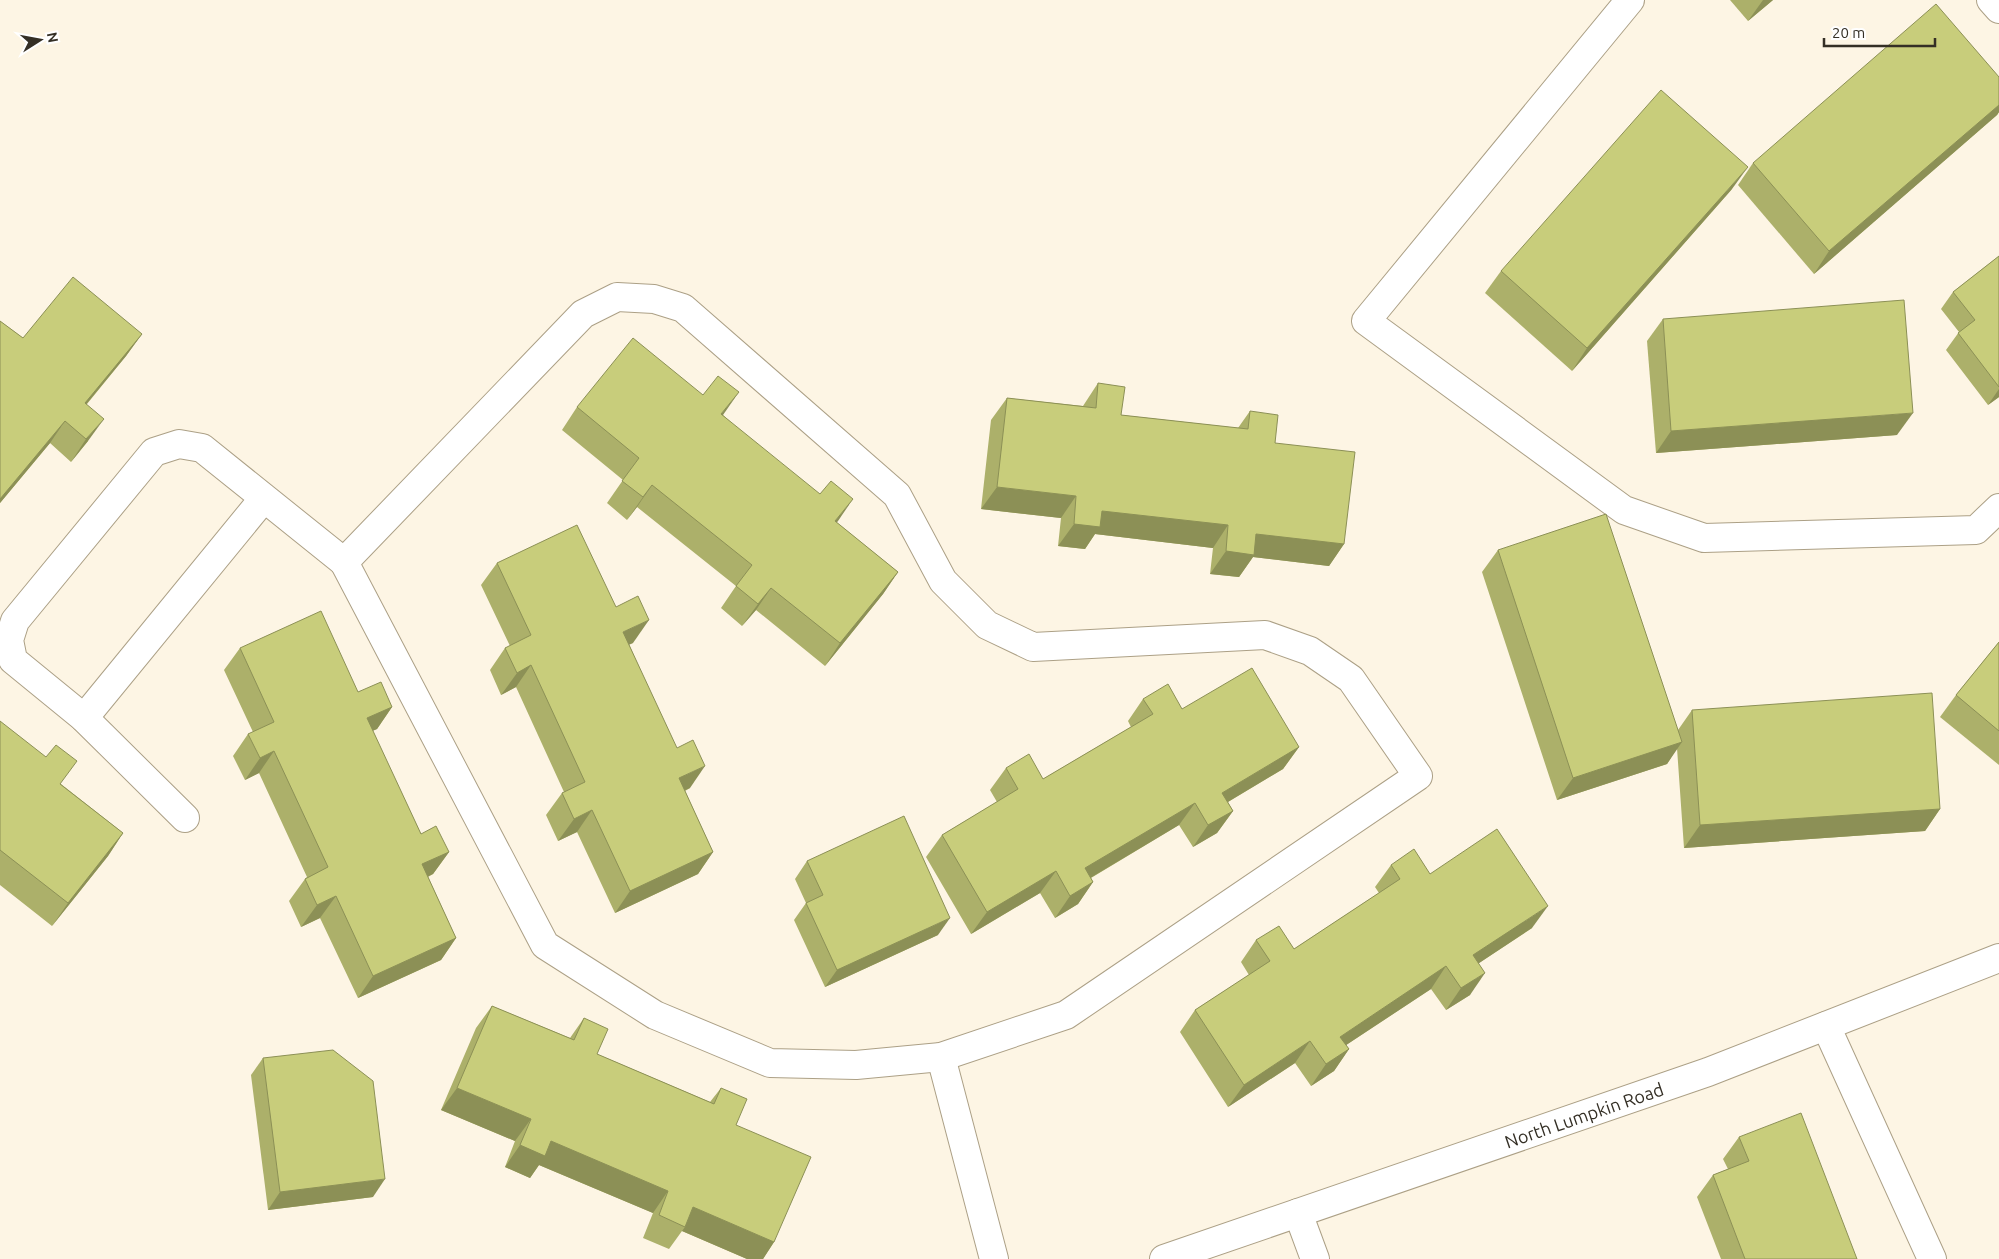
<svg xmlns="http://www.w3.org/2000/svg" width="1999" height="1259" viewBox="0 0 1999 1259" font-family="Ubuntu,sans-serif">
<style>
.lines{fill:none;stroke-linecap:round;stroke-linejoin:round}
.minor-casing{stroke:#aca086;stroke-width:30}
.minor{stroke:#fff;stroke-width:28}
.wall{fill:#acb06a}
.shaded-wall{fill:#8c9056}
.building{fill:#c8cd7b;stroke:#8c9056}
.labels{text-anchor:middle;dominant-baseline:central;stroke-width:5;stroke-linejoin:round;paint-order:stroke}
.street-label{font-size:18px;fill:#342f25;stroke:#fff}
</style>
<rect width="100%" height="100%" fill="#fdf5e4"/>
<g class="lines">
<defs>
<g id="minor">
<polyline points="1630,0 1366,321 1624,510 1704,538 1976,530 1999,508"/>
<polyline points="1991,0 1999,9"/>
<polygon points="617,297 654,299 683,308 897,495 943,581 987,625 1033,647 1265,635 1310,651 1351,679 1418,776 1066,1015 941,1057 856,1065 770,1063 655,1015 545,945 344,562 583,314"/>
<polyline points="264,498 84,718 13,660 9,640 15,621 154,452 179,444 202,448 344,562"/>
<polyline points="84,718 185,818"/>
<polyline points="1826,1026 1932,1259"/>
<polyline points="941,1057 994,1259"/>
<polyline points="1298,1213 1315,1259"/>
<polyline points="1164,1259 1708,1072 1999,958"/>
</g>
</defs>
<use href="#minor" class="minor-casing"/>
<use href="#minor" class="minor"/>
</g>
<g class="wall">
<polygon points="1730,0 1773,0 1748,21"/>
<polygon points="1999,77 1999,112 1997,115 1814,274 1738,185 1753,163"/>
<polygon points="1732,189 1572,371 1485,293 1501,271"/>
<polygon points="1999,256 1999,397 1988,405 1946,350 1959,332 1941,309 1953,292"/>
<polygon points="1663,319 1897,435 1656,453 1647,341"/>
<polygon points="0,321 23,338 142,334 126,356 87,404 88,441 71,462 50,443 0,503"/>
<polygon points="1098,383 1121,415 1238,428 1250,411 1275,443 1344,544 1329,566 1253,557 1239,577 1210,574 1213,548 1095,534 1085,549 1058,546 1061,518 981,509 991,420 1007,398 1083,406"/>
<polygon points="577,407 723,415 836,522 898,572 883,594 825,666 756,610 742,626 721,608 736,586 637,507 627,520 607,503 623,480 562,430"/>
<polygon points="1498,550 1678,730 1692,710 1940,809 1925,831 1684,848 1677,748 1667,764 1557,800 1482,572"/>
<polygon points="497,563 633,643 629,644 690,788 685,791 713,852 698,874 615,913 577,832 558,841 546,815 562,793 564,792 516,687 501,695 490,670 505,648 510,646 481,585"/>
<polygon points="1999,642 1999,765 1940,717 1956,695"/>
<polygon points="240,648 358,692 392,707 377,729 372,731 421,834 449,852 433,874 428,877 456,938 441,960 358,998 320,918 301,927 289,901 305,879 307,877 259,773 245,780 233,756 248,734 253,732 224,670"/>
<polygon points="1143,699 1182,709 1299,747 1283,769 1228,802 1233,811 1217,833 1193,847 1179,825 1091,878 1093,882 1078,904 1055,918 1040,893 971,934 926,857 942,835 997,802 990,790 1006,768 1043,779 1131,727 1128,721"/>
<polygon points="0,721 61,784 123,833 108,856 52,926 0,885"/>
<polygon points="807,861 938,935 825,987 794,920 806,903 795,879"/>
<polygon points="1391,865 1430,874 1532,928 1479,963 1470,995 1446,1010 1431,989 1346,1045 1349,1049 1334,1071 1311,1086 1295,1063 1228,1107 1180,1032 1195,1010 1249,975 1241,962 1256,940 1294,949 1379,893 1375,887"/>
<polygon points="492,1006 570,1038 584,1018 597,1054 710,1102 721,1088 736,1125 774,1242 763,1259 747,1259 682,1231 669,1249 643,1238 653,1213 539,1165 530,1178 505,1167 515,1141 441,1110 476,1028"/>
<polygon points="263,1058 373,1197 268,1210 251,1075"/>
<polygon points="1739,1137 1857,1259 1721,1259 1697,1197 1713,1175 1728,1169 1723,1159"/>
</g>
<g class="shaded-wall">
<polygon points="1763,0 1773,0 1748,21"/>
<polygon points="1999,105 1999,112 1997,115 1814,274 1829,251"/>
<polygon points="1748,167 1732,189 1572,371 1587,348"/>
<polygon points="142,334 126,356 69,425 85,403"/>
<polygon points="1999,389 1999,397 1988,405"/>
<polygon points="739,392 723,415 706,436 721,414"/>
<polygon points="1913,413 1897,435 1656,453 1671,431"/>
<polygon points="104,419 88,441 71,462 86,439"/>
<polygon points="65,421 50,443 0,503 0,499"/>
<polygon points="652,485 637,507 627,520 643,497"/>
<polygon points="997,487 1076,496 1061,518 981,509"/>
<polygon points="853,499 838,521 819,544 835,521"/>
<polygon points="1102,511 1228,525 1213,548 1095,534 1085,549 1058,546 1074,524"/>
<polygon points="1256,534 1344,544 1329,566 1253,557 1239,577 1210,574 1226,551"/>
<polygon points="898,572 883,594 825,666 840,643"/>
<polygon points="771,588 756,610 742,626 758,604"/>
<polygon points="649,620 633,643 608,654 623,632"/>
<polygon points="531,665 516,687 501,695 517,673"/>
<polygon points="392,707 377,729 351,740 367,718"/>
<polygon points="1682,742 1667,764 1557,800 1573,778"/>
<polygon points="1299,747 1283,769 1206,815 1222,793"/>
<polygon points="274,751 259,773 245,780 260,758"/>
<polygon points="705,766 690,788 663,800 679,778"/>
<polygon points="1195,803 1179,825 1070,890 1085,868"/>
<polygon points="1940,809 1925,831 1684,848 1700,825"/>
<polygon points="592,810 577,832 558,841 574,819"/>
<polygon points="1233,811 1217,833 1193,847 1208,825"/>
<polygon points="123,833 108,856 52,926 68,903"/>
<polygon points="449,852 433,874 407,886 422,864"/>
<polygon points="713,852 698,874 615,913 630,891"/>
<polygon points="1056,871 1040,893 971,934 987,912"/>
<polygon points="1093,882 1078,904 1055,918 1070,896"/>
<polygon points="336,896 320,918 301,927 317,905"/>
<polygon points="1548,906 1532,928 1458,977 1473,955"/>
<polygon points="950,918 938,935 825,987 837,970"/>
<polygon points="456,938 441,960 358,998 373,976"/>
<polygon points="1446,966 1431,989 1325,1059 1340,1037"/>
<polygon points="1485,973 1470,995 1446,1010 1461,988"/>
<polygon points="1310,1041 1295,1063 1228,1107 1244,1085"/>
<polygon points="1349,1049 1334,1071 1311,1086 1326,1064"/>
<polygon points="457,1088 531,1119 515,1141 441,1110"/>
<polygon points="551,1141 668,1191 653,1213 539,1165 530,1178 505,1167 520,1145"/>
<polygon points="385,1179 373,1197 268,1210 280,1192"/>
<polygon points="693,1207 774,1242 763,1259 747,1259 682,1231 685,1227"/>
</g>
<g class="building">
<polygon points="1936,4 1999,77 1999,105 1829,251 1753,163"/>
<polygon points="1661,90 1748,167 1587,348 1501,271"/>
<polygon points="1999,256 1999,387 1958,333 1975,320 1953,292"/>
<polygon points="73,277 142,334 85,403 104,419 86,439 65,421 0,499 0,321 23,338"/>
<polygon points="1904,300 1913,413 1671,431 1663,319"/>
<polygon points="633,338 703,395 718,376 739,392 721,414 820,494 831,481 853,499 835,521 898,572 840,643 771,588 758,604 736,586 752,565 652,485 643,497 622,481 639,458 577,407"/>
<polygon points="1098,383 1125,387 1121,415 1248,429 1250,411 1278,415 1275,443 1355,452 1344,544 1256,534 1254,555 1226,551 1228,525 1102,511 1100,527 1074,524 1076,496 997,487 1007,398 1096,408"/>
<polygon points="1606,514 1682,742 1573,778 1498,550"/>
<polygon points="577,525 616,607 638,596 649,620 623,632 677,748 693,740 705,766 679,778 713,852 630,891 592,810 574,819 562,793 585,782 531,665 517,673 505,648 531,635 497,563"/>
<polygon points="321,611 358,692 381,682 392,707 367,718 421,834 436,826 449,852 422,864 456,938 373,976 336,896 317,905 305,879 328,867 274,751 260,758 248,734 274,722 240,648"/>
<polygon points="1999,642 1999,731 1956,695"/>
<polygon points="1252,668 1299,747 1222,793 1233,811 1208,825 1195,803 1085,868 1093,882 1070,896 1056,871 987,912 942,835 1018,789 1006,768 1029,754 1043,779 1153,714 1143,699 1168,684 1182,709"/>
<polygon points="1932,693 1940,809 1700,825 1692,710"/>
<polygon points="0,721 46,757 56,745 77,761 60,784 123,833 68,903 0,850"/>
<polygon points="904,816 950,918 837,970 806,903 823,895 807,861"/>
<polygon points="1497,829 1548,906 1473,955 1485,973 1461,988 1446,966 1340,1037 1349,1049 1326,1064 1310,1041 1244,1085 1195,1010 1270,961 1256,940 1279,926 1294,949 1400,879 1391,865 1414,849 1430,874"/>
<polygon points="492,1006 574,1040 584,1018 608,1029 597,1054 714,1104 721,1088 747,1099 736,1125 811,1157 774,1242 693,1207 685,1227 659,1215 668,1191 551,1141 545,1156 520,1145 531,1119 457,1088"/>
<polygon points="333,1050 373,1081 385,1179 280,1192 263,1058"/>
<polygon points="1801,1113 1857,1259 1745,1259 1713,1175 1749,1161 1739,1137"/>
</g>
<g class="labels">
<g class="street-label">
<text transform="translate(1584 1115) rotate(-19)">North Lumpkin Road</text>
</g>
</g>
<g transform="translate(40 40) rotate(79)" stroke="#ffffff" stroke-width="4" paint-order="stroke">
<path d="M0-4L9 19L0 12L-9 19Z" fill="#342f25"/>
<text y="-8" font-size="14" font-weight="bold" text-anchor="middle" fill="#342f25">N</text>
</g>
<path d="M1824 38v8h111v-8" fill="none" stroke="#342f25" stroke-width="2.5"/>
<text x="1832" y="38" font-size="15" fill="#342f25" stroke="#ffffff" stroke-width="4" paint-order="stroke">20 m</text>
</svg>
